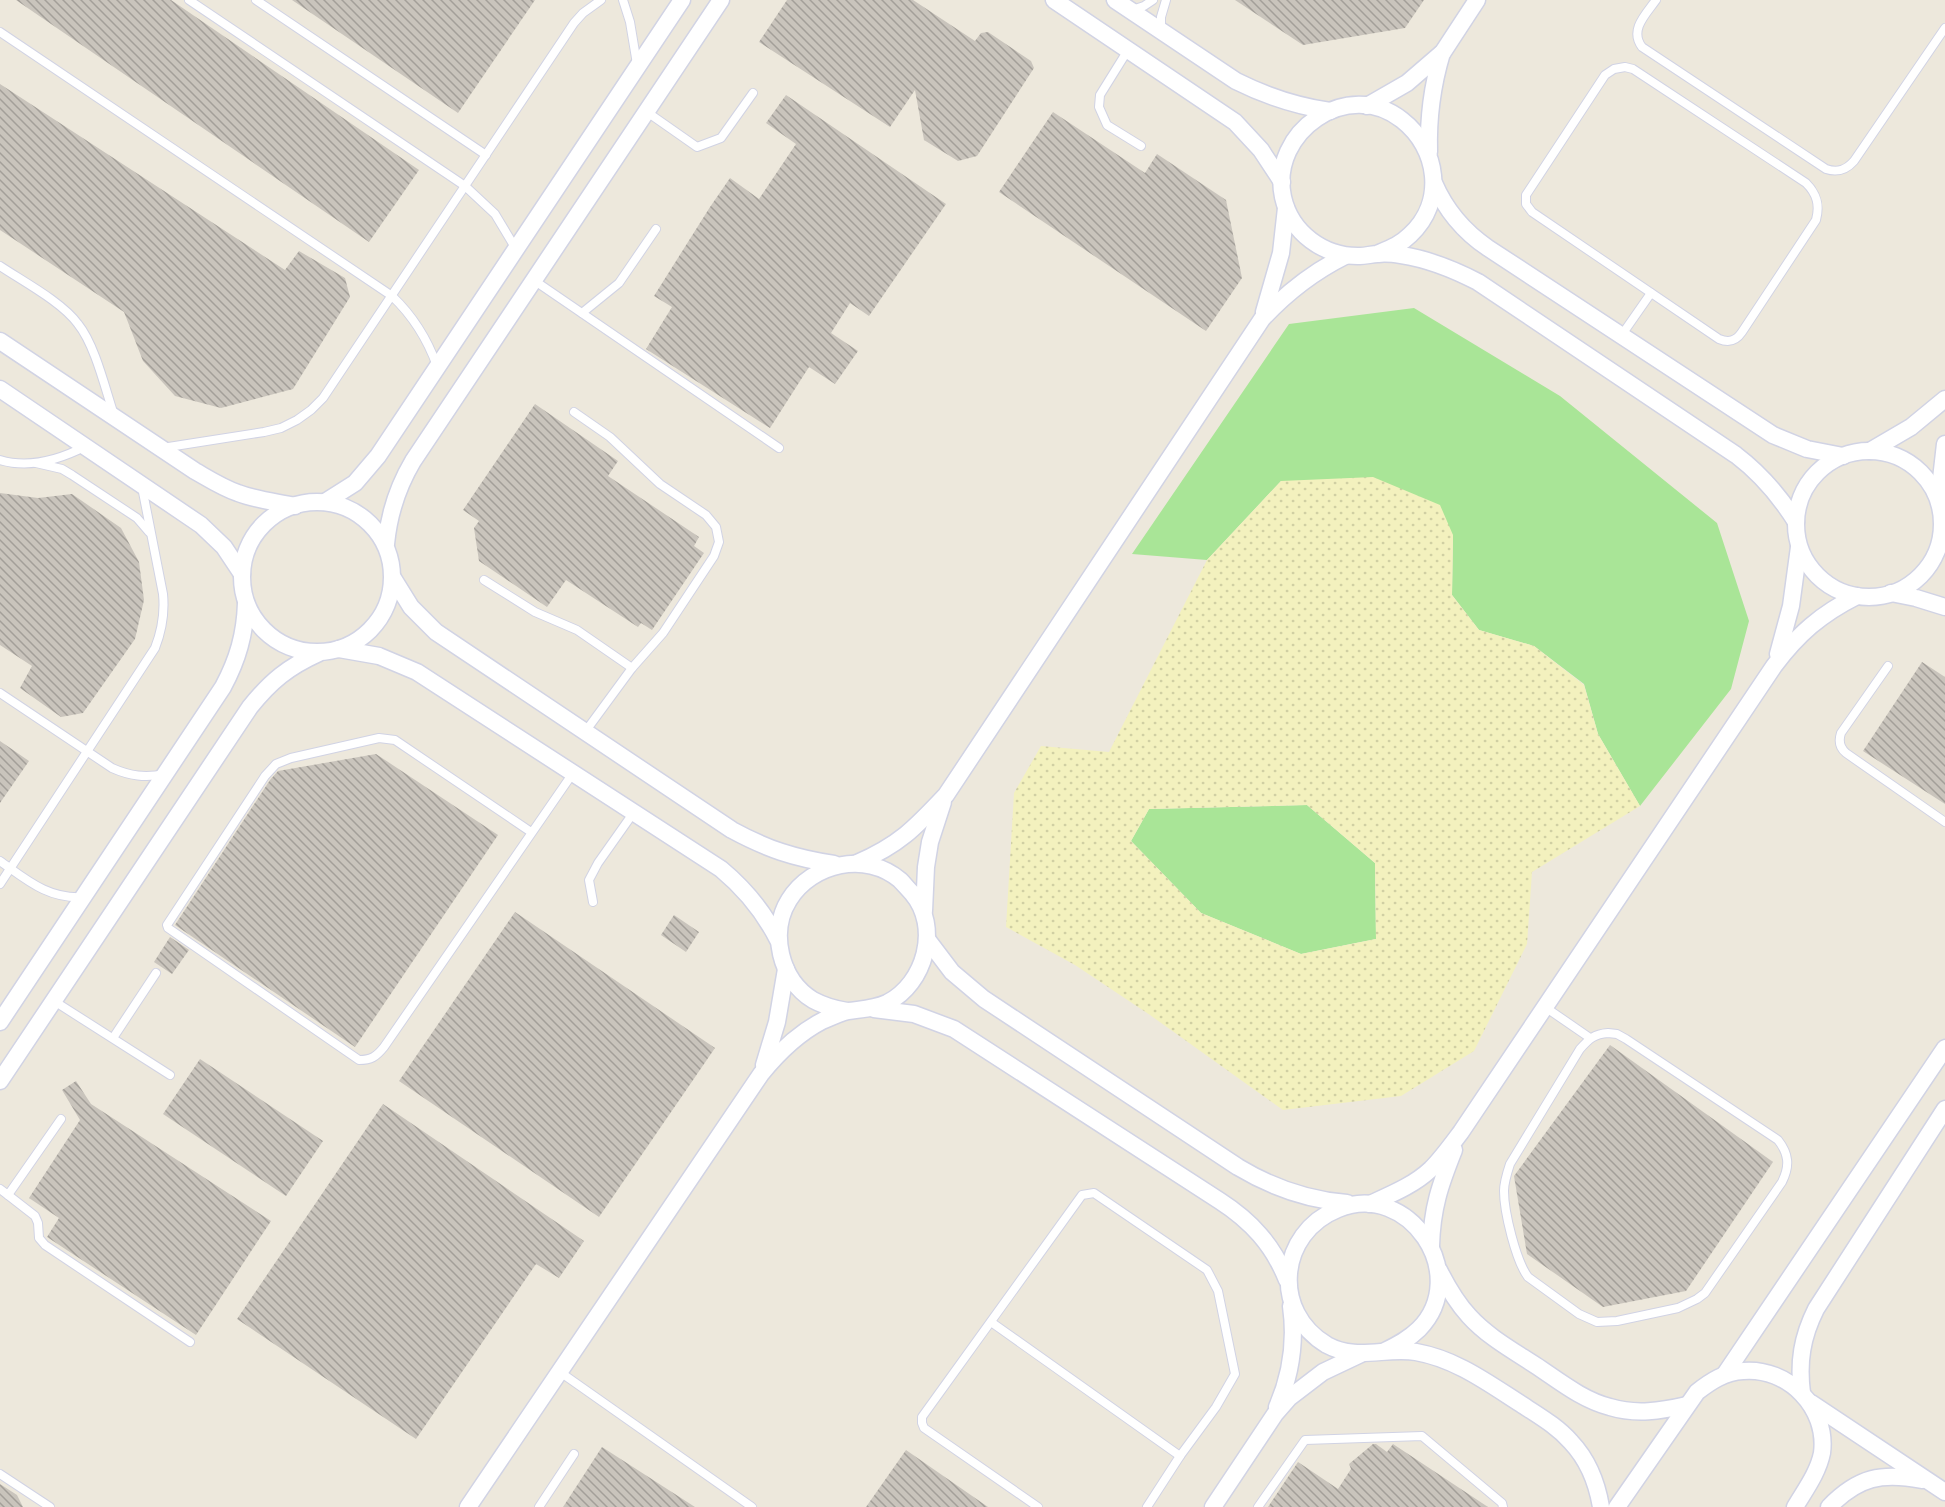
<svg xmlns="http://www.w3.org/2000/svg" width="1945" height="1507" viewBox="0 0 1945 1507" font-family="'Asap Condensed',sans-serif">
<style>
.grass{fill:#a9e597}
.sand{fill:url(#sand-dots);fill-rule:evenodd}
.building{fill:url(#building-back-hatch)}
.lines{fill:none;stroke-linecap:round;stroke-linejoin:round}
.lane-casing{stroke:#d1d3e4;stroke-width:10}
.street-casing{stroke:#d1d3e4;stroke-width:19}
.lane{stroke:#fff;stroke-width:8}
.street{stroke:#fff;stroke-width:16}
</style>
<defs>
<pattern id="sand-dots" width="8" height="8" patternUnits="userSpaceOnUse" patternTransform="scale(1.5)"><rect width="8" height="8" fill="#f3f1be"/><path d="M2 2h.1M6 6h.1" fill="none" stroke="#d0cfa3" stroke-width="1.8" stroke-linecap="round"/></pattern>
<pattern id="building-back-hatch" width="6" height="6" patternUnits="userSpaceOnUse" patternTransform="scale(1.5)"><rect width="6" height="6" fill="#c9c4bc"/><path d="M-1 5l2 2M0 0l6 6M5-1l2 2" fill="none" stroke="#a39f99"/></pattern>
</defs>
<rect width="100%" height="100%" fill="#ede8dc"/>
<g class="grass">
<polygon points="1414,308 1560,396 1717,523 1749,621 1731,689 1640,806 1598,734 1584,684 1534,646 1479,630 1452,595 1453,535 1281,481 1207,560 1132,554 1289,324"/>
<polygon points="1307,805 1375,863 1376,939 1301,954 1201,913 1131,841 1149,809"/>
</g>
<path class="sand" d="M1373,477L1440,505L1453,535L1452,595L1479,630L1534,646L1584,685L1598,734L1640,806L1532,872L1527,944L1474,1051L1401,1096L1283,1110L1150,1015L1075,965L1006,927L1014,793L1041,746L1109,752L1207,560L1281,481ZM1307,805L1375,863L1376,939L1301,954L1201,913L1131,841L1149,809Z"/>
<g class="building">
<polygon points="16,0 171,0 419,170 369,242"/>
<polygon points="292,0 535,0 458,113"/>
<polygon points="787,0 913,0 975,41 981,33 988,32 1031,61 1034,68 977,156 958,161 924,140 915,90 890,127 759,42"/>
<polygon points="1235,0 1424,0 1405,28 1303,45"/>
<polygon points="0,84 285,270 299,251 345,278 350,297 293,389 221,408 175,396 143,361 124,312 0,230"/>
<polygon points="786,95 946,204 869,316 850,303 831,333 858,351 835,384 809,367 770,428 646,349 672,307 654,296 710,207 730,178 759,199 796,144 766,123"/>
<polygon points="1053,112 1145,173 1157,154 1226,200 1242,278 1206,331 999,192"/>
<polygon points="535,404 618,461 608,476 699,537 694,546 704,553 652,630 641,623 638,627 566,580 547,607 479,561 474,528 479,521 463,510"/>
<polygon points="0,493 38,498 72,494 121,528 139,562 144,600 135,639 83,713 61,717 20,688 32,666 0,645"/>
<polygon points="1922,662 1945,677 1945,804 1863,751"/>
<polygon points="0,741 29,761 0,803"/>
<polygon points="376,754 498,835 355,1047 175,925 270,780 278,771"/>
<polygon points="515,912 715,1048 599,1217 399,1081"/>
<polygon points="674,915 699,932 686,952 661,935"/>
<polygon points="170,937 189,950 172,974 154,962"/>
<polygon points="1610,1045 1773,1162 1686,1291 1603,1307 1527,1254 1514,1176"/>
<polygon points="200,1059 323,1141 286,1196 163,1114"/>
<polygon points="76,1081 91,1104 271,1221 196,1335 47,1237 59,1218 29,1198 80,1120 62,1090"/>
<polygon points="383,1104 584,1241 559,1278 536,1264 416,1439 237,1319"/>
<polygon points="1373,1444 1376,1444 1387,1452 1393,1444 1488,1507 1268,1507 1298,1462 1338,1489 1351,1469 1349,1464"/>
<polygon points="602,1447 695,1507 563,1507"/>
<polygon points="906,1450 988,1507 866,1507"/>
<polygon points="0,1484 17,1495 23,1507 0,1507"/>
</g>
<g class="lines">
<defs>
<g id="lane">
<polyline points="189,0 465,186 495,214 516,249"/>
<polyline points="256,0 486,155"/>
<polyline points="623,0 630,22 637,64"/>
<path d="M1656,0C1646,14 1629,30 1642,47L1826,169C1838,173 1846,170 1854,161L1945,28"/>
<polyline points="1132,10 1144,6 1153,0"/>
<polyline points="1161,31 1161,17 1166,0"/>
<path d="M0,32L392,296C413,316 427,338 437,366"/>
<polyline points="1128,50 1100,95 1099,107 1107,125 1141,146"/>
<path d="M1625,67L1633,69L1806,183C1817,194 1820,205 1816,220L1742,332C1736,341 1729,343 1719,339L1532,212L1526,204V195L1605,75L1614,69Z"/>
<polyline points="647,112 697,147 721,138 753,93"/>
<path d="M0,266C24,282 62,302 78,324C95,345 105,388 114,415"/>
<polyline points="535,281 779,448"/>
<polyline points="582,313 619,283 656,229"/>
<polyline points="1621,336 1651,293"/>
<polyline points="574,412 610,437 660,484 706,515 716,527 719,542 714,556 663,633 632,668 585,732"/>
<polyline points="162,448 264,432 281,428 297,420 311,410 323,398 574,23 583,13 601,0"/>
<path d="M0,460C30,469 59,460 86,446"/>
<polyline points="36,463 62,469 72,475 137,518 149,532"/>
<polyline points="484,580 535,612 577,630 632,668"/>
<path d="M1888,666L1841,733C1838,742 1840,748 1846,753L1945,822"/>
<path d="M0,693L112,768C130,776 145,778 165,774"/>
<path d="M531,832L395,740L379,738L291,758L276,764L265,776L167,925L168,928L359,1060C371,1060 376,1057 384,1047L573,773"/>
<path d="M0,861C27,880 48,899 83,897"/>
<path d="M0,884L155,648C162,630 165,614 163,594L142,487"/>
<polyline points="593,902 589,880 598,863 634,812"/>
<polyline points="54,1001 170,1075"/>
<polyline points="1545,1007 1590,1038"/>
<path d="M1608,1033L1617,1034L1626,1039L1778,1140C1789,1154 1790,1166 1782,1182L1705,1293L1697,1299L1678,1308L1617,1321L1597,1322L1579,1314L1528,1277C1516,1261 1504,1212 1504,1191C1504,1182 1507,1173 1510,1164L1580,1049C1589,1039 1594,1034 1608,1033Z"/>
<polyline points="113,1038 156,973"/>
<polyline points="0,1189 8,1195 61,1119"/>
<polyline points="8,1195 35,1216 38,1223 39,1238 45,1245 190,1342"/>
<polyline points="991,1322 1180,1456 1147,1507"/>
<polyline points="560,1372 752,1507"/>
<polyline points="0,1474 50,1507"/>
<polyline points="539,1507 574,1454"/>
<polyline points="1038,1507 924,1428 922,1423 922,1417 1082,1195 1094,1193 1207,1270 1218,1291 1235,1374 1216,1407 1180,1456"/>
<polyline points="1258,1507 1305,1440 1422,1436 1502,1503 1503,1507"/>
</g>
<g id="street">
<polyline points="1054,0 1235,122 1261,150 1282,182"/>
<path d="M1115,0L1236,81C1266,96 1296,106 1330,111"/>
<polyline points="1367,106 1407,83 1443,52 1477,0"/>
<path d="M1429,152C1428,117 1432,86 1442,53"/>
<path d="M1434,183C1446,211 1463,231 1488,248L1773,435L1807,449L1843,456"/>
<path d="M1379,253C1391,248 1401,244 1410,235C1446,202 1438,148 1402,120C1348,77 1269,132 1283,197C1291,233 1324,257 1360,256C1366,256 1372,254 1378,254C1385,253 1394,254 1401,255C1428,259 1453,269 1478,282L1736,455C1761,474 1779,495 1796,522"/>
<polyline points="1264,312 1281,253 1286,208"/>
<path d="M0,341L195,471C209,479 223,488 238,493C256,500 276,502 295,506"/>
<polyline points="0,389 201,525 224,547 242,574"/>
<polyline points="1870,451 1911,427 1945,399"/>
<circle cx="1869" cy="524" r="73"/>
<polyline points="1940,501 1941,479 1945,444"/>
<circle cx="317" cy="577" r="75"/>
<polyline points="325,502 355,483 378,456 682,0"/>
<path d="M386,544C389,513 397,488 413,461L721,0"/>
<path d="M393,578L411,607L436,632L732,830C767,849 794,858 834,864"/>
<polyline points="1891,593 1916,598 1945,607"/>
<path d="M339,649L379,656L417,672L721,869C745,889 764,912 778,940"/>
<polyline points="1778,654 1791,606 1799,547"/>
<path d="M857,863C899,845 915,828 946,795L1262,319C1287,292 1313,272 1345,256"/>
<polyline points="924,911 926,867 930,842 943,802"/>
<path d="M927,939L952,972L984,999L1238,1167C1273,1188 1307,1200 1347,1203"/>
<path d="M874,1009L914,1014L954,1029L1220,1201C1251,1221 1273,1245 1287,1280"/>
<path d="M0,1022L223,687C238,659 245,634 246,603"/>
<polyline points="764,1065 777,1022 786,969"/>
<path d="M0,1081L250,707C271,681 288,667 319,653"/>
<path d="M1370,1204C1392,1194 1414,1185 1431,1169C1442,1158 1452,1144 1461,1132L1774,666C1798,634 1821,614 1857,596"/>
<path d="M1431,1246C1432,1208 1440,1185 1454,1150"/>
<path d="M1439,1270C1447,1286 1456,1302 1469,1316C1487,1336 1512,1350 1535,1365C1558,1380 1582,1400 1610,1407C1636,1415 1661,1411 1687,1405"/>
<path d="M1385,1351C1397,1345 1409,1339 1419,1329C1472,1275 1409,1180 1338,1209C1278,1233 1271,1312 1327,1345C1356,1361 1386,1347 1416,1352C1456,1359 1488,1383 1521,1404C1539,1416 1557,1426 1571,1442C1588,1460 1597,1483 1601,1507"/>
<polyline points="1725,1374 1945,1048"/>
<path d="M1802,1393C1798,1362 1802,1337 1816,1309L1945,1109"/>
<polyline points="1811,1403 1945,1492"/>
<path d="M1277,1407C1291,1375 1296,1341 1291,1306"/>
<path d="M468,1507L761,1074C778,1053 797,1034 822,1021C829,1018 840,1013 848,1011C862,1009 874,1009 887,1003C925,984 941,927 912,893C908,889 904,884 900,880C866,851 812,863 789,900C769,932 780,980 813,1000C824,1006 835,1009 847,1011"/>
<polyline points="1213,1507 1275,1414 1289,1398 1323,1372 1361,1354"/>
<path d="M1617,1507L1697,1392C1711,1381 1725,1372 1743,1371C1788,1367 1828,1408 1822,1453C1818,1473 1805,1490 1795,1507"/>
<path d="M1829,1507C1858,1477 1882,1472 1922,1480"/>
</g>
</defs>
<use href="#lane" class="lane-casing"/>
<use href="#street" class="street-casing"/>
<use href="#lane" class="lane"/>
<use href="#street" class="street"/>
</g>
</svg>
